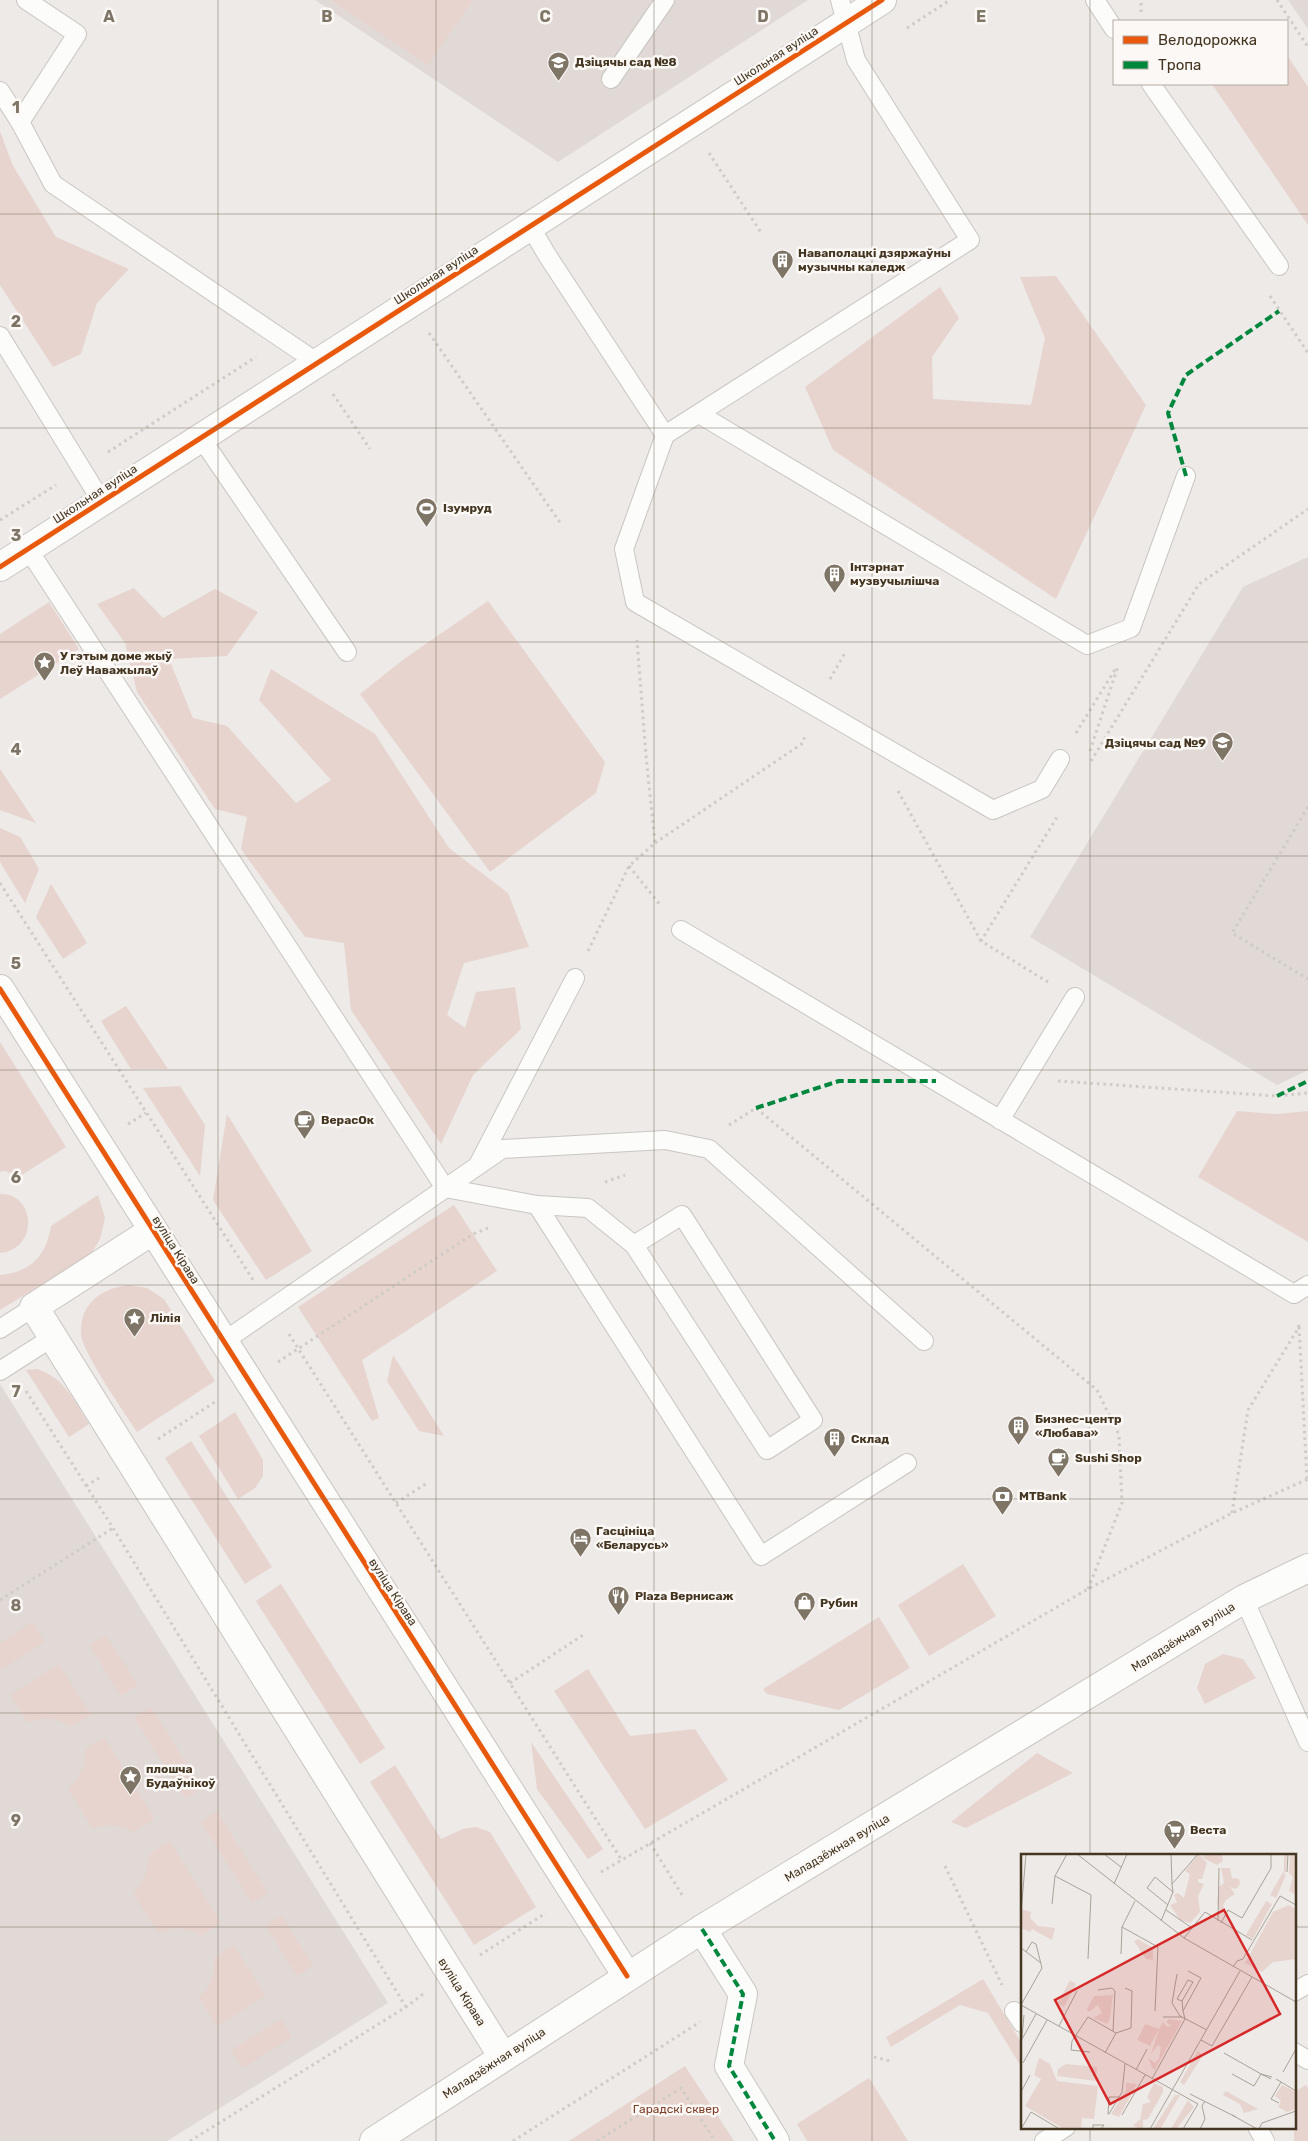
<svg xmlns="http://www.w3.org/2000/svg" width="1308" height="2141" viewBox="0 0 1308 2141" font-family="Rubik,sans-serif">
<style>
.built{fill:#e0d9d5}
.green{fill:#e7d4cf}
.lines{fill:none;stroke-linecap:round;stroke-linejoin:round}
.lane-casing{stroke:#c9c6c2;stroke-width:20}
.street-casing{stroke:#c9c6c2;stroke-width:30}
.secondary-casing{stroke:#c9c5c1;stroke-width:30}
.path{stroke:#cfcbc6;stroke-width:3;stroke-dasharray:2.5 4;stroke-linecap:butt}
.lane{stroke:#fcfcfb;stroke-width:18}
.street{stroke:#fcfcfb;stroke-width:28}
.secondary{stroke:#fcfcfb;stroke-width:28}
.quiet{stroke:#00873e;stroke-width:4;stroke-dasharray:8 4;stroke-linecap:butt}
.cycleway-casing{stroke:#fbf8f6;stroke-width:8}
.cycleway{stroke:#e8590c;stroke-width:5}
.grid{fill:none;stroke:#7f7566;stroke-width:1;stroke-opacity:0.55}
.labels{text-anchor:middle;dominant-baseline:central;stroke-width:5;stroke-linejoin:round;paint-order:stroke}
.street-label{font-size:12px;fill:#443621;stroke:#fbf8f6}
.poi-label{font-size:12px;font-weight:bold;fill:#443621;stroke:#fbf8f6;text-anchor:start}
.park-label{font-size:12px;fill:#7f3e27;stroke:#fbf8f6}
.inset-road{fill:none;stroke:#a9a298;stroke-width:1}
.view{fill:#d62828;fill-opacity:0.15;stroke:#d62828;stroke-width:2.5}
.inset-edge{fill:none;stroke:#443621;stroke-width:2.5}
.grid-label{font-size:16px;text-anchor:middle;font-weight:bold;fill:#7f7566;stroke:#fbf8f6;stroke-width:5;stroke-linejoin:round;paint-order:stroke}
</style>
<rect width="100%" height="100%" fill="#edeae7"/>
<g class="built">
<polygon points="315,0 808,0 558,162"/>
<polygon points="1288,0 1308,0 1308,29"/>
<polygon points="1308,557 1308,1070 1277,1085 1030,937 1243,587"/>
<polygon points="0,1384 388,2003 167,2141 0,2141"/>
</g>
<g class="green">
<polygon points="330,0 473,0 428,65"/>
<polygon points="1287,55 1308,87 1308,225 1212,84 1287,84"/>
<polygon points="0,131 12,164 56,237 129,269 97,303 81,354 53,367 0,285"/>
<polygon points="1056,276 1146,405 1056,599 833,450 805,387 940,287 959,318 932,357 933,399 1031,405 1045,338 1020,277"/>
<polygon points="134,588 163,618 215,589 258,612 227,656 169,659 193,718 227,726 296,803 331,780 259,700 271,669 375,734 449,848 508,893 529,947 464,963 447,1015 465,1028 476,992 515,987 521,1029 473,1075 441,1144 351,1010 344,943 305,937 241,849 247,817 215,809 137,692 125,643 97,604"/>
<polygon points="488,601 605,762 596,793 490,872 360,694 404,659"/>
<polygon points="49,602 79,649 0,699 0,634"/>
<polygon points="0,769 36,823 0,810"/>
<polygon points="0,828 20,837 39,869 25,903 0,862"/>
<polygon points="51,884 87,943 63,959 36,917"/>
<polygon points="126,1006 168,1069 131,1069 101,1021"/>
<polygon points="0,1042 66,1147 20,1176 5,1171 0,1172"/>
<polygon points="180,1086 205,1125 200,1176 143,1088"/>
<polygon points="1237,1111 1277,1114 1308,1111 1308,1242 1198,1177"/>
<polygon points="227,1114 312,1251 266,1280 213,1200"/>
<path d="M0,1194C36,1193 39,1249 0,1253Z"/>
<path d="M98,1195L105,1218L100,1239L91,1254L0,1310V1275C31,1272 46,1256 51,1226Z"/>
<polygon points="454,1205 497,1271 362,1360 379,1418 372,1421 298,1307"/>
<path d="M129,1285L147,1288L164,1299L215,1381L137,1432C125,1413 81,1351 81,1333C80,1303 102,1288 129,1285Z"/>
<polygon points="393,1355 444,1436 419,1431 387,1381"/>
<path d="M37,1369C65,1378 74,1401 89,1424L69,1437L26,1370Z"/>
<polygon points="235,1412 263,1460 263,1476 255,1488 238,1499 199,1436"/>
<polygon points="191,1441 272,1567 245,1584 165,1458"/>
<polygon points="963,1564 996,1616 929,1656 898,1605"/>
<polygon points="281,1584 385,1748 360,1764 256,1601"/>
<polygon points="879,1617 910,1668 839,1710 767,1694 763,1689"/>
<polygon points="33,1622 45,1642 0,1670 0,1643"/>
<polygon points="106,1635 138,1685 121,1696 89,1645"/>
<polygon points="1223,1654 1243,1659 1256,1678 1205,1704 1197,1688 1205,1664"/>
<path d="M59,1664L91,1715L72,1727C55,1718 46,1716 28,1723L10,1695Z"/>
<polygon points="588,1669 630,1736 695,1729 728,1780 645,1829 554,1691"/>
<polygon points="151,1707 202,1788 186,1799 134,1718"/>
<path d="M104,1737L155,1819L134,1832C119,1824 109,1824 92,1828L68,1789C81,1777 85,1767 85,1749Z"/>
<polygon points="531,1742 603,1849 588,1859 537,1789"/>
<polygon points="1037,1753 1073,1773 966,1828 951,1822"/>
<polygon points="395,1765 441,1839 463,1829 476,1827 490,1832 536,1907 474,1945 370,1782"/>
<polygon points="217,1811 268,1893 252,1903 201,1822"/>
<path d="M170,1841L221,1923L201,1936C184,1927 176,1926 158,1933L133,1893C145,1882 148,1872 148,1855Z"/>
<polygon points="282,1915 313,1966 297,1976 265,1925"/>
<path d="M234,1945L266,1996L217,2026L199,1998C211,1985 215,1975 214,1958Z"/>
<polygon points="983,1979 1022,2044 1022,2068 988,2013 960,2005 891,2047 886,2037"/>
<polygon points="281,2019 292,2037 243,2068 231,2050"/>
<polygon points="685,2066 734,2141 568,2141 569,2141"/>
<polygon points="869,2078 908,2141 807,2141 797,2124"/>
<polygon points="1306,2085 1308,2088 1308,2141 1294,2141 1294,2092"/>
</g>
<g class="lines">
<defs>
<g id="lane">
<polyline points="1095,0 1114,29"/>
<polyline points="611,79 665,0"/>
<polyline points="1151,84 1279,266"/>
<polyline points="0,91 20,122 53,184 318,363"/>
<polyline points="20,122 77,34 26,0"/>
<polyline points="530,226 547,255 665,435 970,240 856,60 840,0"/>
<polyline points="0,336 102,502"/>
<polyline points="699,414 1087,645 1131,628 1186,476"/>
<polyline points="665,435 624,549 635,602 993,810 1042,789 1060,759"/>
<polyline points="201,438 347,652"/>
<polyline points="28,549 445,1188 537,1205 761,1556 907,1463"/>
<polyline points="681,930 1294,1294 1308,1285"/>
<polyline points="1000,1120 1075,997"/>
<polyline points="479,1163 575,978"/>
<polyline points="537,1205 588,1208 634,1245 767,1450 813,1420 682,1215 634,1245"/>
<polyline points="0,1329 34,1307"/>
<polyline points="223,1342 502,1149 665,1140 709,1149 924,1341"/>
<polyline points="0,1371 53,1337"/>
<polyline points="1244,1599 1308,1742"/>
<polyline points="1294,1992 1308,1984"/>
<polyline points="1014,2011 1022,2023"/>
<polyline points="1294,2052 1308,2060"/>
<polyline points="1257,2127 1265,2141"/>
<polyline points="1044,2141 1066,2127"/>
</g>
<g id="street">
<polyline points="0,567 882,0"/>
<polyline points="702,1929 743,1994 729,2066 775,2141"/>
</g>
<g id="secondary">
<polyline points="0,989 627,1976"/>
<polyline points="152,1231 34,1307 503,2057"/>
<polyline points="374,2141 702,1929 1244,1599 1308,1568"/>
</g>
</defs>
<use href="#lane" class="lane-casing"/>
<use href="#street" class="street-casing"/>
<use href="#secondary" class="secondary-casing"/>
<g class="path">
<polyline points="1277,0 1308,47"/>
<polyline points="1141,12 1141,0"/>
<polyline points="907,28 950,0"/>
<polyline points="709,153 762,234"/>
<polyline points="1270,296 1308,353"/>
<polyline points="429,333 561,524"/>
<polyline points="333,394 370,449"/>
<polyline points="108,452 256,357"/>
<polyline points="0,520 56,485"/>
<polyline points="830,679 845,653"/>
<polyline points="1076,733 1116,668"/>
<polyline points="1090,751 1118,666"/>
<polyline points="1091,761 1199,584 1308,509"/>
<polyline points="898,791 981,941"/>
<polyline points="1308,807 1232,933 1308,979"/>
<polyline points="655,843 803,743 805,735"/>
<polyline points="629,866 661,906"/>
<polyline points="0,883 255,1283"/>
<polyline points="588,951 629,866 655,843 646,756 637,640"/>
<polyline points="1048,982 981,941 1057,817"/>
<polyline points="1058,1081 1277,1096 1308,1093"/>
<polyline points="128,1124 146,1113"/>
<polyline points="729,1125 756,1108 1097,1390 1119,1435 1122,1503 1088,1589"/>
<polyline points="605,1182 625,1175"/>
<polyline points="1299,1327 1307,1479"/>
<polyline points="289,1334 621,1859"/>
<polyline points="278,1362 473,1234 488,1228"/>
<polyline points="26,1391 113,1528 406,2007"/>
<polyline points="158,1439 218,1400"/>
<polyline points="86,1486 99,1478"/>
<polyline points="396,1503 427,1483"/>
<polyline points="1232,1513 1248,1410 1299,1327 1298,1322"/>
<polyline points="0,1600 113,1528"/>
<polyline points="510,1683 583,1635"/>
<polyline points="650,1843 684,1898"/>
<polyline points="945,1866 1002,1985"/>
<polyline points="601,1872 1088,1589 1232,1513 1308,1479"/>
<polyline points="480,1955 546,1913"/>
<polyline points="874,2057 890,2061"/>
<polyline points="190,2141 406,2007 423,1994"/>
<polyline points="513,2141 700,2022"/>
<polyline points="597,2141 681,2088 715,2141"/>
</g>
<use href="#lane" class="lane"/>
<use href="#street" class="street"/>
<use href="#secondary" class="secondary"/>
<g class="quiet">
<polyline points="1186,476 1168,413 1186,375 1279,311"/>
<polyline points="1277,1096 1308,1081"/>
<polyline points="756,1108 839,1081 936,1081"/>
<polyline points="702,1929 743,1994 729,2066 775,2141"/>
</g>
<defs>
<g id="cycleway">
<polyline points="0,567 882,0"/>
<polyline points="0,989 627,1976"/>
</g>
</defs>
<use href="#cycleway" class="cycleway-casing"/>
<use href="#cycleway" class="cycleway"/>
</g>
<path class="grid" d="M218,0V2141M436,0V2141M654,0V2141M872,0V2141M1090,0V1855M0,214H1308M0,428H1308M0,642H1308M0,856H1308M0,1070H1308M0,1285H1308M0,1499H1308M0,1713H1308M0,1927H1022M1294,1927H1308M1090,2127V2141"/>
<defs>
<symbol id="school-pin" viewBox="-11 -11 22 30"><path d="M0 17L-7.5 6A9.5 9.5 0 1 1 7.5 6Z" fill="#7f7566" stroke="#fbf8f6"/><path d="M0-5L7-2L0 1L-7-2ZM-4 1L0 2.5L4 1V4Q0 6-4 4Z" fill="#fff"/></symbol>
<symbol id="building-pin" viewBox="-11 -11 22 30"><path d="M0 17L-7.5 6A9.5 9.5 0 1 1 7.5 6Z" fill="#7f7566" stroke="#fbf8f6"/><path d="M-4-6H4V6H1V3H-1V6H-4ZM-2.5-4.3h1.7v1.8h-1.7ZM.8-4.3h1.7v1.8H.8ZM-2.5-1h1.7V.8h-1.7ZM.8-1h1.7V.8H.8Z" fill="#fff"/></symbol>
<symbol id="stadium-pin" viewBox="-11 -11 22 30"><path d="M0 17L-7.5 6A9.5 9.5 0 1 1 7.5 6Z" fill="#7f7566" stroke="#fbf8f6"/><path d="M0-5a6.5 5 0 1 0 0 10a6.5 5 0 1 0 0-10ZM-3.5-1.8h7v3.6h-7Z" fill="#fff"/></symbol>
<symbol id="sight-pin" viewBox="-11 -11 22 30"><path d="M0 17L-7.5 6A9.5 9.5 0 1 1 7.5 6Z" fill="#7f7566" stroke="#fbf8f6"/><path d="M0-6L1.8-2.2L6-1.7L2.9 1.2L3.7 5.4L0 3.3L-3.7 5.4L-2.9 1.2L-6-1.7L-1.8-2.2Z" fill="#fff"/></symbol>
<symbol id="cafe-pin" viewBox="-11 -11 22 30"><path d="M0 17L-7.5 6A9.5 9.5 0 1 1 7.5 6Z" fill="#7f7566" stroke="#fbf8f6"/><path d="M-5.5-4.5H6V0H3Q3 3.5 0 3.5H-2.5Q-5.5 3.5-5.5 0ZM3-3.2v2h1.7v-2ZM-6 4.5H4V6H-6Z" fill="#fff"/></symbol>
<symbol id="bank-pin" viewBox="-11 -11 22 30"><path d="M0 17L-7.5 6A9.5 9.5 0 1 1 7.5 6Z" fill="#7f7566" stroke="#fbf8f6"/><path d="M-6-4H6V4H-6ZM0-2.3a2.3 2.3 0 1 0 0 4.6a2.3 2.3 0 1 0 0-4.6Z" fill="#fff"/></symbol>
<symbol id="hotel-pin" viewBox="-11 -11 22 30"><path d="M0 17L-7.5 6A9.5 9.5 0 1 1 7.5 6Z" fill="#7f7566" stroke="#fbf8f6"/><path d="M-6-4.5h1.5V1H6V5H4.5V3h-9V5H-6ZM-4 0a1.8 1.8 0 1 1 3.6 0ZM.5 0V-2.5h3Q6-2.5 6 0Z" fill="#fff"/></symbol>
<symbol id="restaurant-pin" viewBox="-11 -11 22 30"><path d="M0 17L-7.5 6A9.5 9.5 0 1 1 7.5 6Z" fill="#7f7566" stroke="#fbf8f6"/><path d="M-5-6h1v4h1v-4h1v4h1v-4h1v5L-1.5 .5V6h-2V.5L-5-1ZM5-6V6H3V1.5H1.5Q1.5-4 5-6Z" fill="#fff"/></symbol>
<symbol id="shop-pin" viewBox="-11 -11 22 30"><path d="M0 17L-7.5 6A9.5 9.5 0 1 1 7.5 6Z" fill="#7f7566" stroke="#fbf8f6"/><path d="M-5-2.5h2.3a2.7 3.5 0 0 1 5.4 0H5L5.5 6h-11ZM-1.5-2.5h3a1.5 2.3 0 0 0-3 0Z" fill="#fff"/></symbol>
<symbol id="supermarket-pin" viewBox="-11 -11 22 30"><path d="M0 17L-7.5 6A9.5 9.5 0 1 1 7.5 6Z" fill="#7f7566" stroke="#fbf8f6"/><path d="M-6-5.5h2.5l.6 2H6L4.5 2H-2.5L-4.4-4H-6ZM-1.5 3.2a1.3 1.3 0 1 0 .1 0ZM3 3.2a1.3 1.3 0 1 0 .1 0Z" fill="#fff"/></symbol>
</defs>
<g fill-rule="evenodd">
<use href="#school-pin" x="546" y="50" width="25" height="34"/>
<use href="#building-pin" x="770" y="248" width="25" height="34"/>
<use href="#stadium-pin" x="414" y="496" width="25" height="34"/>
<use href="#building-pin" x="822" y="562" width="25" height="34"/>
<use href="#sight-pin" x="32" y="650" width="25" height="34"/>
<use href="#school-pin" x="1210" y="730" width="25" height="34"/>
<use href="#cafe-pin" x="292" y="1108" width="25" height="34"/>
<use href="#sight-pin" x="122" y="1306" width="25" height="34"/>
<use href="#building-pin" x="1006" y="1414" width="25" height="34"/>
<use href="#building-pin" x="822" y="1426" width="25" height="34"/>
<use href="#cafe-pin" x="1046" y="1446" width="25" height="34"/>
<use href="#bank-pin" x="990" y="1484" width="25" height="34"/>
<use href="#hotel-pin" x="568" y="1526" width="25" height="34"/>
<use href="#restaurant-pin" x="606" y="1584" width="25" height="34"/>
<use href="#shop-pin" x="792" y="1590" width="25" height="34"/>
<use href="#sight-pin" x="118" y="1764" width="25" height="34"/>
<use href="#supermarket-pin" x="1162" y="1818" width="25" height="34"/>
</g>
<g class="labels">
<g class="street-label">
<text transform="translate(776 56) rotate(-33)">Школьная вуліца</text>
<text transform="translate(436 275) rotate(-33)">Школьная вуліца</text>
<text transform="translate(95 494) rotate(-33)">Школьная вуліца</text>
<text transform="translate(176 1250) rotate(58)">вуліца Кірава</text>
<text transform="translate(393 1592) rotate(57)">вуліца Кірава</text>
<text transform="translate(1183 1637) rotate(-32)">Маладзёжная вуліца</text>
<text transform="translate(837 1848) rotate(-31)">Маладзёжная вуліца</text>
<text transform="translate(462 1992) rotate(58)">вуліца Кірава</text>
<text transform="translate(494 2063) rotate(-33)">Маладзёжная вуліца</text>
</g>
<g class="poi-label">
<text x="575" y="62">Дзіцячы сад №8</text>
<text x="798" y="253">Наваполацкі дзяржаўны<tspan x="798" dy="14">музычны каледж</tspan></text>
<text x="443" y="508">Ізумруд</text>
<text x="850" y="567">Інтэрнат<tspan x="850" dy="14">музвучылішча</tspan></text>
<text x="60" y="656">У гэтым доме жыў<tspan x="60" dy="14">Леў Наважылаў</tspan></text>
<text x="1206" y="743" text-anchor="end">Дзіцячы сад №9</text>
<text x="321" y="1120">ВерасОк</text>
<text x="150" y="1318">Лілія</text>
<text x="1035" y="1419">Бизнес-центр<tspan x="1035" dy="14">«Любава»</tspan></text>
<text x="851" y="1439">Склад</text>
<text x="1075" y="1458">Sushi Shop</text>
<text x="1019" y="1496">MTBank</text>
<text x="596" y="1531">Гасцініца<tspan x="596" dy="14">«Беларусь»</tspan></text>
<text x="635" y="1596">Plaza Вернисаж</text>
<text x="820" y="1603">Рубин</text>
<text x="146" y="1769">плошча<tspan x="146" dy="14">Будаўнікоў</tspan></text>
<text x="1190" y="1830">Веста</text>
</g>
<g class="park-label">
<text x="676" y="2109">Гарадскі сквер</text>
</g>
</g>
<g transform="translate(1021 1854)">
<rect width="275" height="275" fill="#edeae7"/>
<path d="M178,0L186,9L181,25H177V28L183,30L177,42L179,58L169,69L159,66L149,51L156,48L153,41L157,39L163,44L169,20L164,17ZM184,0H201L202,7L196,11L182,4ZM263,0H266L265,18L262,19L265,21L255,44L249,41L262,18L263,17ZM269,0H275V41L268,37L272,23L268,19ZM200,14H209L211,24L218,25L219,30L215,35L209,33L214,40L205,46L202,51L204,57L200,59L196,49L198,33L203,29ZM245,47L251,50L232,85L225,81ZM268,51L275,55V105L252,108L241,118L224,109L252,58ZM0,55L10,58L9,64L17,72L34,74L31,86L11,75L9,78L0,74ZM117,85L132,94V106L125,105L113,87ZM49,126L55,130L43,153L37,149ZM92,141L89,165L86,170L72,164L81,159L77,151L68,158L66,155L73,142ZM148,165L161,167L133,217L127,204L134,209L138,205L140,193L137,191L130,200L138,175L129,192L116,186L124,170L138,175L142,168L146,173L150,172L145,168ZM177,197L182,201L163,231L159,228ZM18,204L29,210L36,227L77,232L73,265L61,264L60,275H43L4,252L20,225L13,221ZM45,210L76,213L75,227L36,222L37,215ZM105,229L116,230L98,263L90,260L105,236ZM133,229L142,233V238L127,265L122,266V275H118L112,271L119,266L122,250L130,248L126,243ZM261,231L275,238V255L266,258L257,253L260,247L254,242ZM205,237L237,255L223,259L219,250L202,241ZM154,241H159L140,274L132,275ZM167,246L173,253L155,275H150Z" fill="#e7d4cf"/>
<path class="inset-road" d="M46,0L34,22L70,41L67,105M56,0L163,84L275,148M83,0L100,13M150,0L151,30M266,18L267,0M93,30L106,0M114,47L101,73L137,93L134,157M31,50L34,22M147,51L126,34L134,23L152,38M145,56L171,74M0,59L5,0M140,67L152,38L151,30L177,0M197,67L198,14M200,69L207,56L221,64L250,14V0M163,84L184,58L231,86M0,94L20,109M5,98L11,88L15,90L21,114L0,151L177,250L162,275M100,100L101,73M212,113L216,107L222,105L259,42L275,51M156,120L151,149L159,162L186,176M77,136L91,134L94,137L92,177M161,147L156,145L167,126L172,128L161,147L162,157M142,163H161M38,172L56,137M95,179L110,174L111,137L104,134M1,183L3,161M180,186L191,192L231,123M0,187L15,160M69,198L50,196L51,187L67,163L95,179L84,199M203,199L240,220L251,223M2,209L26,166M115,216L126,195M262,218L275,195M211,220L233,232L240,220L250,225M131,225L164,165L162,157L180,124L167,117M255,225L275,237M0,238L9,221M169,240L211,261M98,243H88L87,260H88L101,238L104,210M258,249L250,245L260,228M101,261L124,221M215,263L211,261L236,275M0,275L10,258L37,274M72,275V271H83L80,275M129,275L219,117M179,275L184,265L181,252L184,247M238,275L241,269L275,257"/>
<path class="view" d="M203,56L259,160L89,250L34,146Z"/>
<rect width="275" height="275" class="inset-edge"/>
</g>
<g class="grid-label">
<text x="109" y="22">A</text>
<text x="327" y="22">B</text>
<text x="545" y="22">C</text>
<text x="763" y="22">D</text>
<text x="981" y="22">E</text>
<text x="16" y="113">1</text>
<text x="16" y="327">2</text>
<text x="16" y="541">3</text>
<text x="16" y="755">4</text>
<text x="16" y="969">5</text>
<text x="16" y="1183">6</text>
<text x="16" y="1397">7</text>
<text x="16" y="1611">8</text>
<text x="16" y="1826">9</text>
</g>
<rect x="1113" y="20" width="175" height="65" fill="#fbf8f6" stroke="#b2aaa1"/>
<rect x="1123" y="36" width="25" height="8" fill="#e8590c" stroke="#b2aaa1"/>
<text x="1158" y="45" font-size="15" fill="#443621">Велодорожка</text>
<rect x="1123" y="61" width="25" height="8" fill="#00873e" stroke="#b2aaa1"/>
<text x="1158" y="70" font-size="15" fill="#443621">Тропа</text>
</svg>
